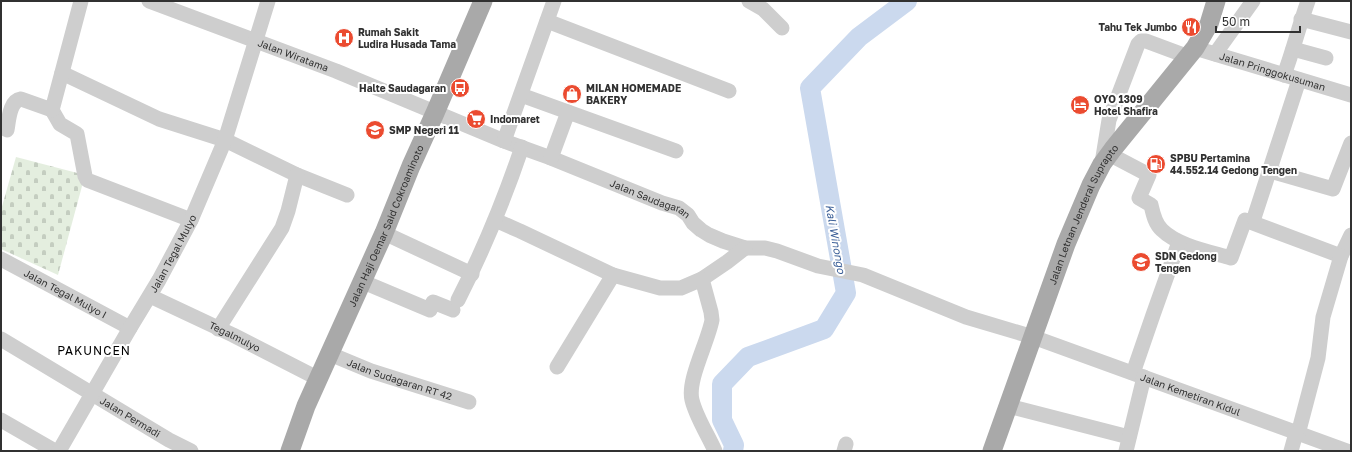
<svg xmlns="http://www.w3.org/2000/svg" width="1352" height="452" viewBox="0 0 1352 452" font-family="'Golos Text',sans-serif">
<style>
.cemetery{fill:url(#cemetery-stones)}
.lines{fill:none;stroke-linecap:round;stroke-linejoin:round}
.river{stroke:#cbd9ee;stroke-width:20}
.minor{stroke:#cecece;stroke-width:15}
.major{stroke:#a9a9a9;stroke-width:19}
.labels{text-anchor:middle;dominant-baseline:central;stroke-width:4;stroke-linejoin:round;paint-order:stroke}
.poi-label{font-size:10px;font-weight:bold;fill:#313131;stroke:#fff;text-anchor:start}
.street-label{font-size:10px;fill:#313131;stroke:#fff}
.water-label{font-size:11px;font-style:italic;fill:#3b5f97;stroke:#fff}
.quarter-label{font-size:12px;letter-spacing:1px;fill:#000;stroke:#fff}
</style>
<defs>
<pattern id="cemetery-stones" width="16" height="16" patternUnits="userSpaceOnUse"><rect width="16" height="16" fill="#e4eedf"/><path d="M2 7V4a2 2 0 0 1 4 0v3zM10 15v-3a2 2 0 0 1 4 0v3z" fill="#c4cdc0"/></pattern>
</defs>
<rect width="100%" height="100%" fill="#fff"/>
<polygon class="cemetery" points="16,157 85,175 58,275 1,249 1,210"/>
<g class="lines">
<polyline class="river" points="733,451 734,445 722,420 722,384 748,357 824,329 846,293 810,88 859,37 907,1"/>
<g class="minor">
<path id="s1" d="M149,1L336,71L504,141L551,158L662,203L679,208L688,215L693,223L701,230L709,235L723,241L745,248H765L777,251L818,266L863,275L966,317L1033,337L1347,451"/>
<polyline points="749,1 763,9 782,28"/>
<polyline points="1301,19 1351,32"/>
<polyline points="547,21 729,91"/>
<path id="s2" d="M1195,48L1351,95"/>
<polyline points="1293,49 1326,58"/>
<polyline points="1215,54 1253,1"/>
<polyline points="62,73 159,119 225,140 297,175 347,195"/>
<path d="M1284,75C1293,51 1299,26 1308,1"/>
<polyline points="521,95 568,112"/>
<polyline points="52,110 60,124 77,134 85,176 87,180 191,220"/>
<path d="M7,130C9,120 9,101 21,99L52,110L81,1"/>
<polyline points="504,141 554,1"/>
<path d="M1109,154L1149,175L1139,198L1151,205C1153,214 1155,224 1162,230C1178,246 1211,252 1231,258L1245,220L1341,256L1351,235"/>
<polyline points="551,158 568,112 676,151"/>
<polyline points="1102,163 1109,120 1138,44 1141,41 1146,41 1189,57"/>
<polyline points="1270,171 1333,189 1351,143"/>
<polyline points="1254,218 1299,80"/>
<polyline points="495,220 520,231 613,275 660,288 681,288 702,279 727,262 745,248"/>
<polyline points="384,233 472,274"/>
<path id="s3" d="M1,259L130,328"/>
<path d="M702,279L711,312L712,320C708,342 687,380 692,400C696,417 708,435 715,451"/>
<polyline points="361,281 430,310 433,302 453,310"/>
<path id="s4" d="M150,296L233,335L319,379"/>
<path d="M458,300C483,251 504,200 522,147"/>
<polyline points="218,329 282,228 288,211 297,175"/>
<path id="s5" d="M1,339L169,440L191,451"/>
<path id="s6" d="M330,354L371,371L469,402"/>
<polyline points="557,367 613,275"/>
<polyline points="1133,373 1153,315 1179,242"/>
<polyline points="1008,406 1129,437"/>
<polyline points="1,420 55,451"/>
<polyline points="1298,434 1318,358 1323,317 1341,256"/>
<path id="s7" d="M59,451L130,328L159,280L191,220L225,140L268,1"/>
<polyline points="844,451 846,444"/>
<polyline points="1126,451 1144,377"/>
<polyline points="1291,451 1296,433"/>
</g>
<g class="major">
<path id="s8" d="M290,451L306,406L384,233L411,166L435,113L483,1"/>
<path id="s9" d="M992,451L1066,244L1091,185L1102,164L1113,149L1195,48L1209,24L1216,1"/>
</g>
</g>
<defs>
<symbol id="restaurant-disc" viewBox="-11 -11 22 22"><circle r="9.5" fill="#eb4b30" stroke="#fff"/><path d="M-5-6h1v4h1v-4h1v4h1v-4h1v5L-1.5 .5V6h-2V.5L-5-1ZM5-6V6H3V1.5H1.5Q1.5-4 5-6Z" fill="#fff"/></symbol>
<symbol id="hospital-disc" viewBox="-11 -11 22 22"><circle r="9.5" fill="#eb4b30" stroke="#fff"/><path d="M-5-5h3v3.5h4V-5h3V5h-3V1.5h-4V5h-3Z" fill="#fff"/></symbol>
<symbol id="bus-disc" viewBox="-11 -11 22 22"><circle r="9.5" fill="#eb4b30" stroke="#fff"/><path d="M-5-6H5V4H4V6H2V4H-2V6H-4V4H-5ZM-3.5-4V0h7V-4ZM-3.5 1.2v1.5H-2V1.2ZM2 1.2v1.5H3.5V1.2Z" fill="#fff"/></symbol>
<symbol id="shop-disc" viewBox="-11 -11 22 22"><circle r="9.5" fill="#eb4b30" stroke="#fff"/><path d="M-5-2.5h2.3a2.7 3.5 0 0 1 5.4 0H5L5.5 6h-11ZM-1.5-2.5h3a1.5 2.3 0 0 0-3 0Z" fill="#fff"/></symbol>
<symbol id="hotel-disc" viewBox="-11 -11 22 22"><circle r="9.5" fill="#eb4b30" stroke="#fff"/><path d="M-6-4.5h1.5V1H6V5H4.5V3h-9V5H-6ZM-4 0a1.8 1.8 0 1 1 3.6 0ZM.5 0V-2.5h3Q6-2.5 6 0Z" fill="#fff"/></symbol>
<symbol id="supermarket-disc" viewBox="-11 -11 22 22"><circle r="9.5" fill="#eb4b30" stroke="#fff"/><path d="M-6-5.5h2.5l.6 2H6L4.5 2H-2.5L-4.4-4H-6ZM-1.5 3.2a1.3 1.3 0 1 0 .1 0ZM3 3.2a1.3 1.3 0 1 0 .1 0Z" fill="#fff"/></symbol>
<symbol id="school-disc" viewBox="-11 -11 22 22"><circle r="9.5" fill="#eb4b30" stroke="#fff"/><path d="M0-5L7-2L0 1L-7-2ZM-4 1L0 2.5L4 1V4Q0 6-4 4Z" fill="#fff"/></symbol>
<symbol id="fuel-disc" viewBox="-11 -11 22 22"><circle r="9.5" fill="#eb4b30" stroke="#fff"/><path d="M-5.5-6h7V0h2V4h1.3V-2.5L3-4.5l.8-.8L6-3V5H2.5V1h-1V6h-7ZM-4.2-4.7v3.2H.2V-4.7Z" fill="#fff"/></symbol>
</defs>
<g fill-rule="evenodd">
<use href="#restaurant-disc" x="1180" y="16" width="22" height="22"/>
<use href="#hospital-disc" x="333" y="27" width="22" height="22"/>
<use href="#bus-disc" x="449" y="77" width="22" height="22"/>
<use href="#shop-disc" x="561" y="83" width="22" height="22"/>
<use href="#hotel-disc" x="1069" y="94" width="22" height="22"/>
<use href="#supermarket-disc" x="465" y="108" width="22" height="22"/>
<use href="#school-disc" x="364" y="119" width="22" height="22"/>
<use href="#fuel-disc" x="1145" y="153" width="22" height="22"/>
<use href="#school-disc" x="1130" y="251" width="22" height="22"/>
</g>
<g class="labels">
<g class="poi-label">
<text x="1177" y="27" text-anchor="end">Tahu Tek Jumbo</text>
<text x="358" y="32">Rumah Sakit<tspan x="358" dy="12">Ludira Husada Tama</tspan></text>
<text x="446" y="88" text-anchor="end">Halte Saudagaran</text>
<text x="586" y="88">MILAN HOMEMADE<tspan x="586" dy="12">BAKERY</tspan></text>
<text x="1094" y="99">OYO 1309<tspan x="1094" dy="12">Hotel Shafira</tspan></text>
<text x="490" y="119">Indomaret</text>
<text x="389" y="130">SMP Negeri 11</text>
<text x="1170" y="158">SPBU Pertamina<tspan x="1170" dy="12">44.552.14 Gedong Tengen</tspan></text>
<text x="1155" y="256">SDN Gedong<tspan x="1155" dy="12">Tengen</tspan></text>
</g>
<g class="street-label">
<text stroke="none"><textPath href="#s1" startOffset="154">Jalan Wiratama</textPath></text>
<text stroke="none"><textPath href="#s2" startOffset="81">Jalan Pringgokusuman</textPath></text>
<text stroke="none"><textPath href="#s1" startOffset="539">Jalan Saudagaran</textPath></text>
<text stroke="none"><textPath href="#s9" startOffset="254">Jalan Letnan Jenderal Suprapto</textPath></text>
<text stroke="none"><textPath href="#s8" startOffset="245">Jalan Haji Oemar Said Cokroaminoto</textPath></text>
<text stroke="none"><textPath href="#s7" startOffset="228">Jalan Tegal Mulyo</textPath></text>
<text stroke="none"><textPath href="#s3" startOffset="73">Jalan Tegal Mulyo I</textPath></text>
<text stroke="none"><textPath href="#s4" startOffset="94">Tegalmulyo</textPath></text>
<text stroke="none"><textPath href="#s6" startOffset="74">Jalan Sudagaran RT 42</textPath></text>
<text stroke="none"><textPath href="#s1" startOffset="1119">Jalan Kemetiran Kidul</textPath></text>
<text stroke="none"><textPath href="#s5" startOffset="151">Jalan Permadi</textPath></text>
</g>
<g class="water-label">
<text transform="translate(836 239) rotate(80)">Kali Winongo</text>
</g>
<g class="quarter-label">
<text x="94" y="350">PAKUNCEN</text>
</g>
</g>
<rect width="1352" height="452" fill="none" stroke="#313131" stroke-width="4"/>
<path d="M1216 26v6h84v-6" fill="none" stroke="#313131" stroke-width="2"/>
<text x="1222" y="26" font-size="12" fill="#313131" stroke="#ffffff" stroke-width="3" paint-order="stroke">50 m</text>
</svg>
